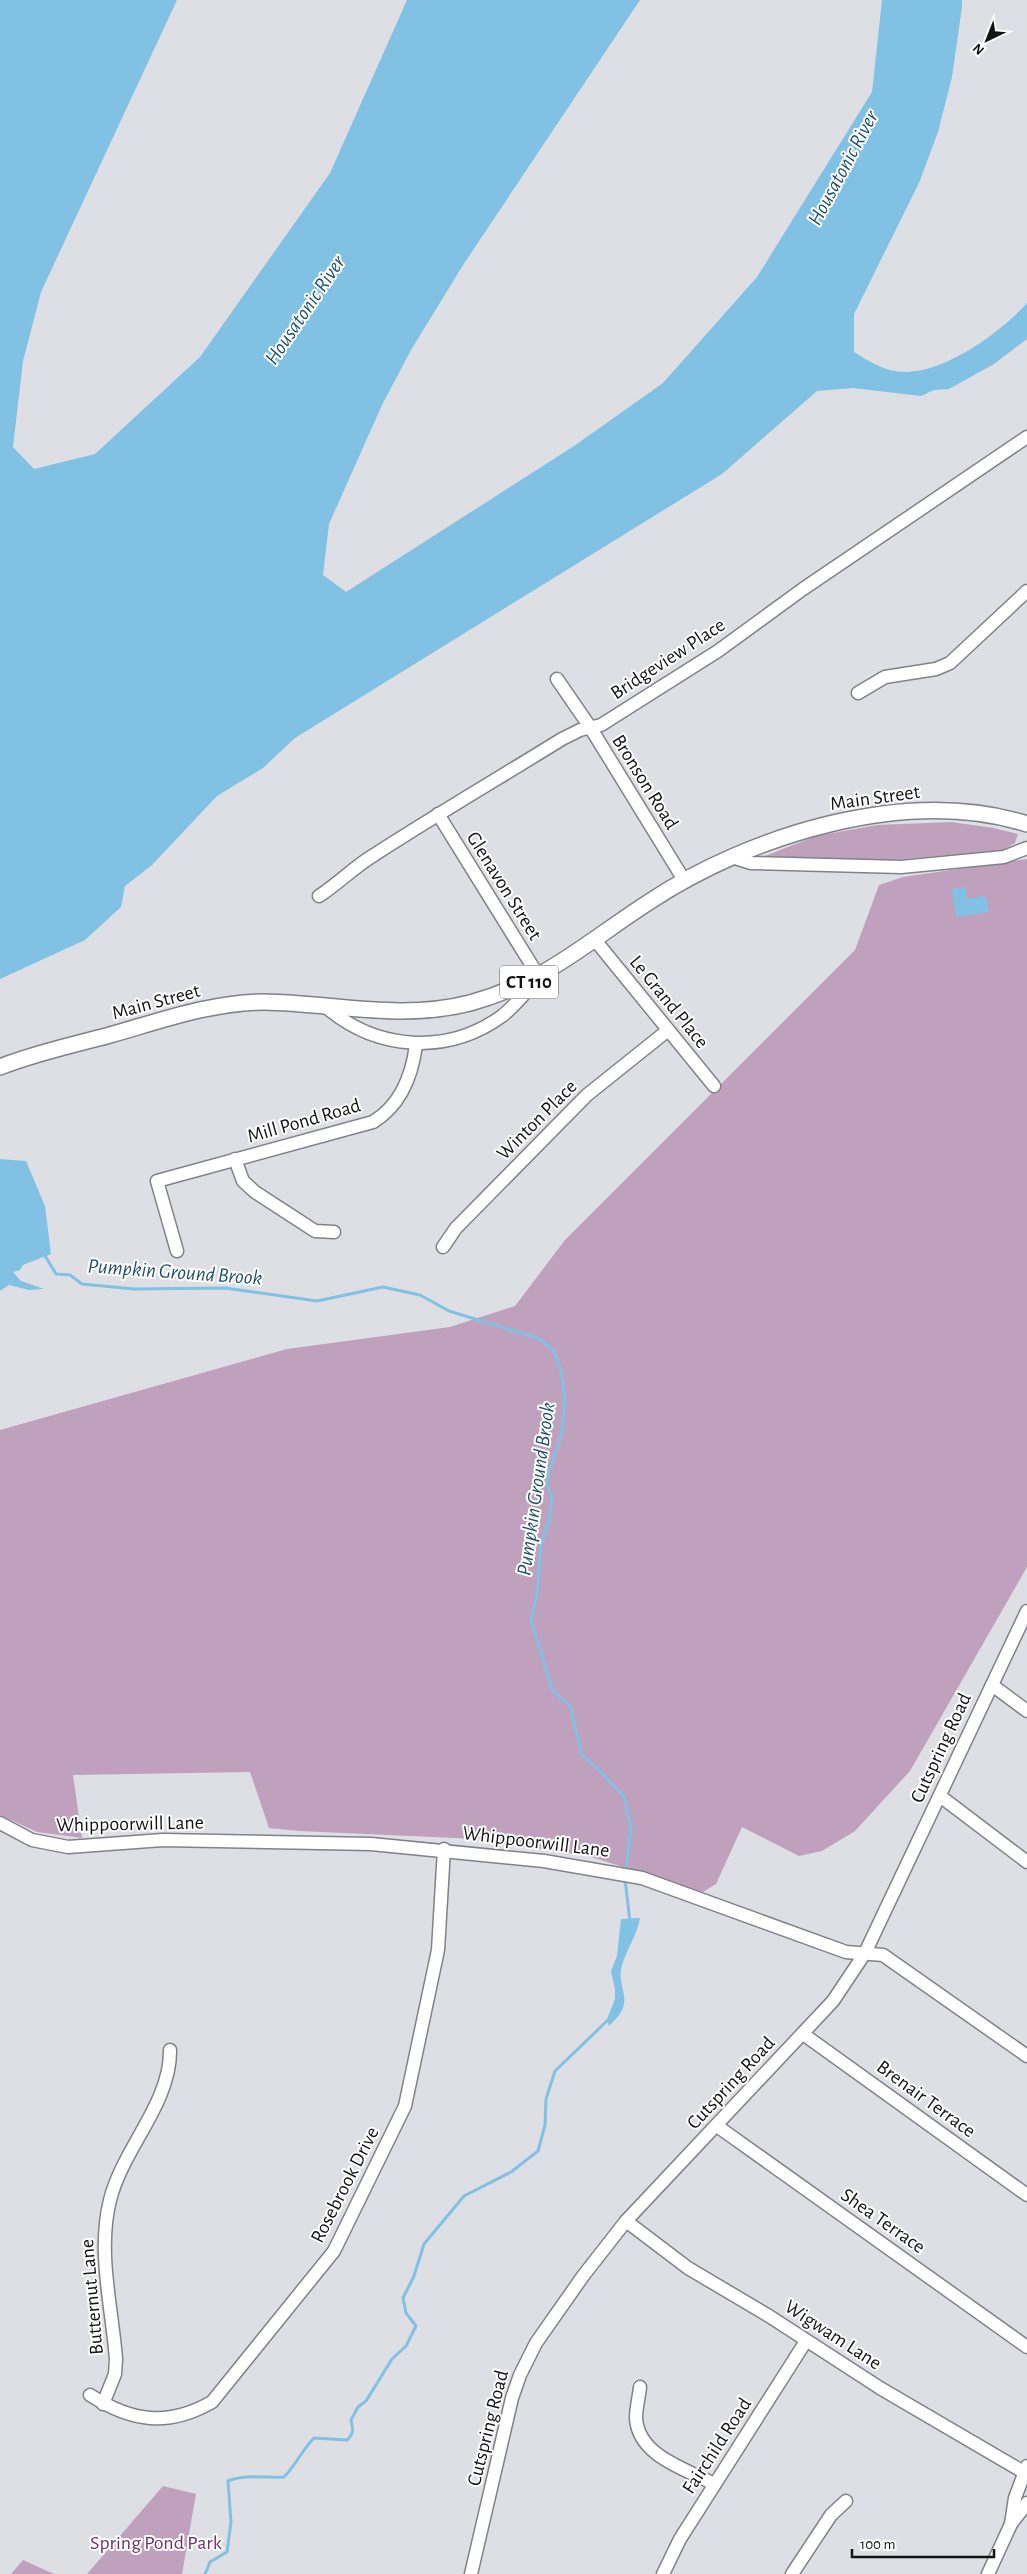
<svg xmlns="http://www.w3.org/2000/svg" width="1027" height="2574" viewBox="0 0 1027 2574" font-family="'Alegreya Sans',sans-serif">
<style>
.green{fill:#c0a1bd}
.water{fill:#81c1e4}
.lines{fill:none;stroke-linecap:round;stroke-linejoin:round}
.stream{stroke:#81c1e4;stroke-width:3}
.minor-casing{stroke:#818287;stroke-width:15}
.major-casing{stroke:#818287;stroke-width:18}
.minor{stroke:#fff;stroke-width:12}
.major{stroke:#fff;stroke-width:15}
.labels{text-anchor:middle;dominant-baseline:central;stroke-width:4;stroke-linejoin:round;paint-order:stroke}
.shield{fill:#fff;stroke:#5a5a5b;stroke-width:1}
.shield-label{font-size:19px;font-weight:bold;fill:#131315}
.street-label{font-size:20px;fill:#131315;stroke:#fff}
.park-label{font-size:20px;fill:#6e336a;stroke:#fff}
.water-label{font-size:21px;font-style:italic;fill:#1f516a;stroke:#fff}
</style>
<rect width="100%" height="100%" fill="#dedfe4"/>
<g class="green">
<polygon points="951,822 994,828 1018,834 1015,843 1003,850 872,862 765,856 816,836 877,825"/>
<polygon points="1027,859 1027,1567 910,1771 855,1831 822,1851 799,1856 742,1827 716,1884 703,1892 588,1856 477,1839 300,1831 269,1828 250,1772 73,1775 82,1838 37,1832 0,1815 0,1430 287,1349 450,1327 515,1306 565,1240 855,950 879,885 903,877"/>
<polygon points="163,2486 196,2494 182,2574 87,2574"/>
<polygon points="23,2560 54,2574 11,2574"/>
</g>
<g class="water">
<path d="M0,0H177L41,292L23,361L13,447L34,469L95,454L200,357L330,173L407,0H640L465,262L411,350L382,405L329,524L323,575L346,592L574,446L663,383L757,277L872,92L882,0H962V7L952,77L938,132L919,183L854,314V352C870,362 887,373 907,372C948,371 1001,332 1027,303V339L994,364L949,389L934,390L921,396L853,388L817,391L722,474L295,738L263,768L217,796L152,865L125,886L121,907L85,940L0,979Z"/>
<polygon points="965,887 967,899 986,896 989,912 956,917 952,889"/>
<polygon points="0,1159 26,1161 45,1206 51,1254 23,1265 20,1270 13,1272 21,1281 44,1289 29,1290 9,1285 0,1291"/>
<path d="M640,1918C637,1935 627,1949 622,1965C615,1991 639,1999 609,2026L607,2019L615,1999V1989L611,1971L617,1956L621,1919Z"/>
</g>
<g class="lines">
<g class="stream">
<polyline points="44,1254 56,1274 70,1275 82,1284 134,1289 225,1288 317,1301 383,1287 420,1295 449,1311 540,1339 553,1350 561,1370 565,1401 562,1433 549,1472 547,1485 552,1497 549,1521 541,1544 537,1594 531,1619 552,1690 570,1706 582,1755 602,1773 624,1797 631,1827 626,1872"/>
<polyline points="625,1879 630,1922"/>
<path d="M205,2574L210,2562L227,2552L231,2522L228,2481C245,2474 266,2478 284,2477C296,2465 302,2450 314,2438L347,2440C354,2434 353,2429 351,2420L358,2407L366,2401L392,2359L406,2346L416,2326L406,2313L403,2298L414,2276L424,2244L464,2196L511,2172L538,2151L545,2125L546,2099L555,2071L609,2019"/>
</g>
<defs>
<g id="minor">
<polyline points="557,679 590,727 684,880"/>
<polyline points="858,693 885,677 936,669 950,663 1027,591"/>
<polyline points="732,857 751,863 901,867 1004,857 1027,848"/>
<path d="M319,896C339,883 354,867 374,855C436,815 499,778 562,739L580,730L601,725L718,651L803,589L1027,437"/>
<polyline points="595,940 714,1086"/>
<path d="M326,1007C376,1050 447,1056 502,1016C516,1005 527,991 539,977L438,814"/>
<polyline points="235,1159 243,1181 255,1192 315,1231 334,1232"/>
<polyline points="443,1247 456,1228 587,1095 667,1031"/>
<path d="M177,1251L157,1181L373,1122C401,1105 412,1076 416,1045"/>
<polyline points="992,1685 1027,1711"/>
<polyline points="940,1796 1027,1862"/>
<polyline points="0,1823 32,1840 68,1847 163,1840 371,1844 544,1861 642,1878 846,1952 883,1955 1027,2056"/>
<polyline points="803,2034 1027,2195"/>
<polyline points="717,2126 1027,2347"/>
<polyline points="626,2221 688,2268 769,2316 880,2388 1027,2474"/>
<path d="M640,2387C639,2397 636,2408 636,2418C638,2456 686,2469 714,2484"/>
<path d="M90,2395C132,2422 168,2427 212,2402L334,2251L405,2106L438,1950L444,1849"/>
<path d="M103,2404L115,2374L116,2359C112,2307 97,2252 110,2200C123,2148 171,2103 170,2050"/>
<polyline points="1011,2524 1015,2498 1027,2466"/>
<polyline points="471,2574 512,2398 520,2375 536,2343 583,2276 626,2221 833,2001 865,1953 1027,1611"/>
<polyline points="663,2574 680,2539 806,2341"/>
<polyline points="792,2574 831,2515 846,2501"/>
<polyline points="988,2574 1011,2524 1027,2503"/>
</g>
<path id="major" d="M0,1067C35,1053 73,1045 110,1035C160,1021 212,1002 264,1002C334,1003 400,1021 470,1003C544,983 587,942 649,902C750,835 907,786 1027,824"/>
</defs>
<use href="#minor" class="minor-casing"/>
<use href="#major" class="major-casing"/>
<use href="#minor" class="minor"/>
<use href="#major" class="major"/>
</g>
<g class="labels">
<rect class="shield" x="500" y="965.5" width="58" height="33" rx="4"/>
<g class="shield-label">
<text x="529" y="982">CT 110</text>
</g>
<g class="street-label">
<text transform="translate(668 659) rotate(-33)">Bridgeview Place</text>
<text transform="translate(645 782) rotate(58)">Bronson Road</text>
<text transform="translate(875 798) rotate(-8)">Main Street</text>
<text transform="translate(504 886) rotate(58)">Glenavon Street</text>
<text transform="translate(156 1002) rotate(-15)">Main Street</text>
<text transform="translate(669 1002) rotate(51)">Le Grand Place</text>
<text transform="translate(537 1120) rotate(-45)">Winton Place</text>
<text transform="translate(304 1121) rotate(-16)">Mill Pond Road</text>
<text transform="translate(941 1748) rotate(-65)">Cutspring Road</text>
<text transform="translate(130 1824) rotate(-1)">Whippoorwill Lane</text>
<text transform="translate(536 1842) rotate(7)">Whippoorwill Lane</text>
<text transform="translate(731 2083) rotate(-47)">Cutspring Road</text>
<text transform="translate(926 2099) rotate(36)">Brenair Terrace</text>
<text transform="translate(345 2185) rotate(-63)">Rosebrook Drive</text>
<text transform="translate(883 2221) rotate(35)">Shea Terrace</text>
<text transform="translate(92 2297) rotate(-95)">Butternut Lane</text>
<text transform="translate(833 2335) rotate(33)">Wigwam Lane</text>
<text transform="translate(488 2428) rotate(-76)">Cutspring Road</text>
<text transform="translate(717 2446) rotate(-57)">Fairchild Road</text>
</g>
<g class="park-label">
<text x="156" y="2543">Spring Pond Park</text>
</g>
<g class="water-label">
<text transform="translate(843 168) rotate(-62)">Housatonic River</text>
<text transform="translate(305 310) rotate(-56)">Housatonic River</text>
<text transform="translate(175 1272) rotate(4)">Pumpkin Ground Brook</text>
<text transform="translate(536 1489) rotate(-82)">Pumpkin Ground Brook</text>
</g>
</g>
<g transform="translate(987 40) rotate(223)" stroke="#ffffff" stroke-width="4" paint-order="stroke">
<path d="M0-4L9 19L0 12L-9 19Z" fill="#131315"/>
<text y="-8" font-size="14" font-weight="bold" text-anchor="middle" fill="#131315">N</text>
</g>
<path d="M852 2549v8h142v-8" fill="none" stroke="#131315" stroke-width="2.5"/>
<text x="860" y="2549" font-size="15" fill="#131315" stroke="#ffffff" stroke-width="4" paint-order="stroke">100 m</text>
</svg>
